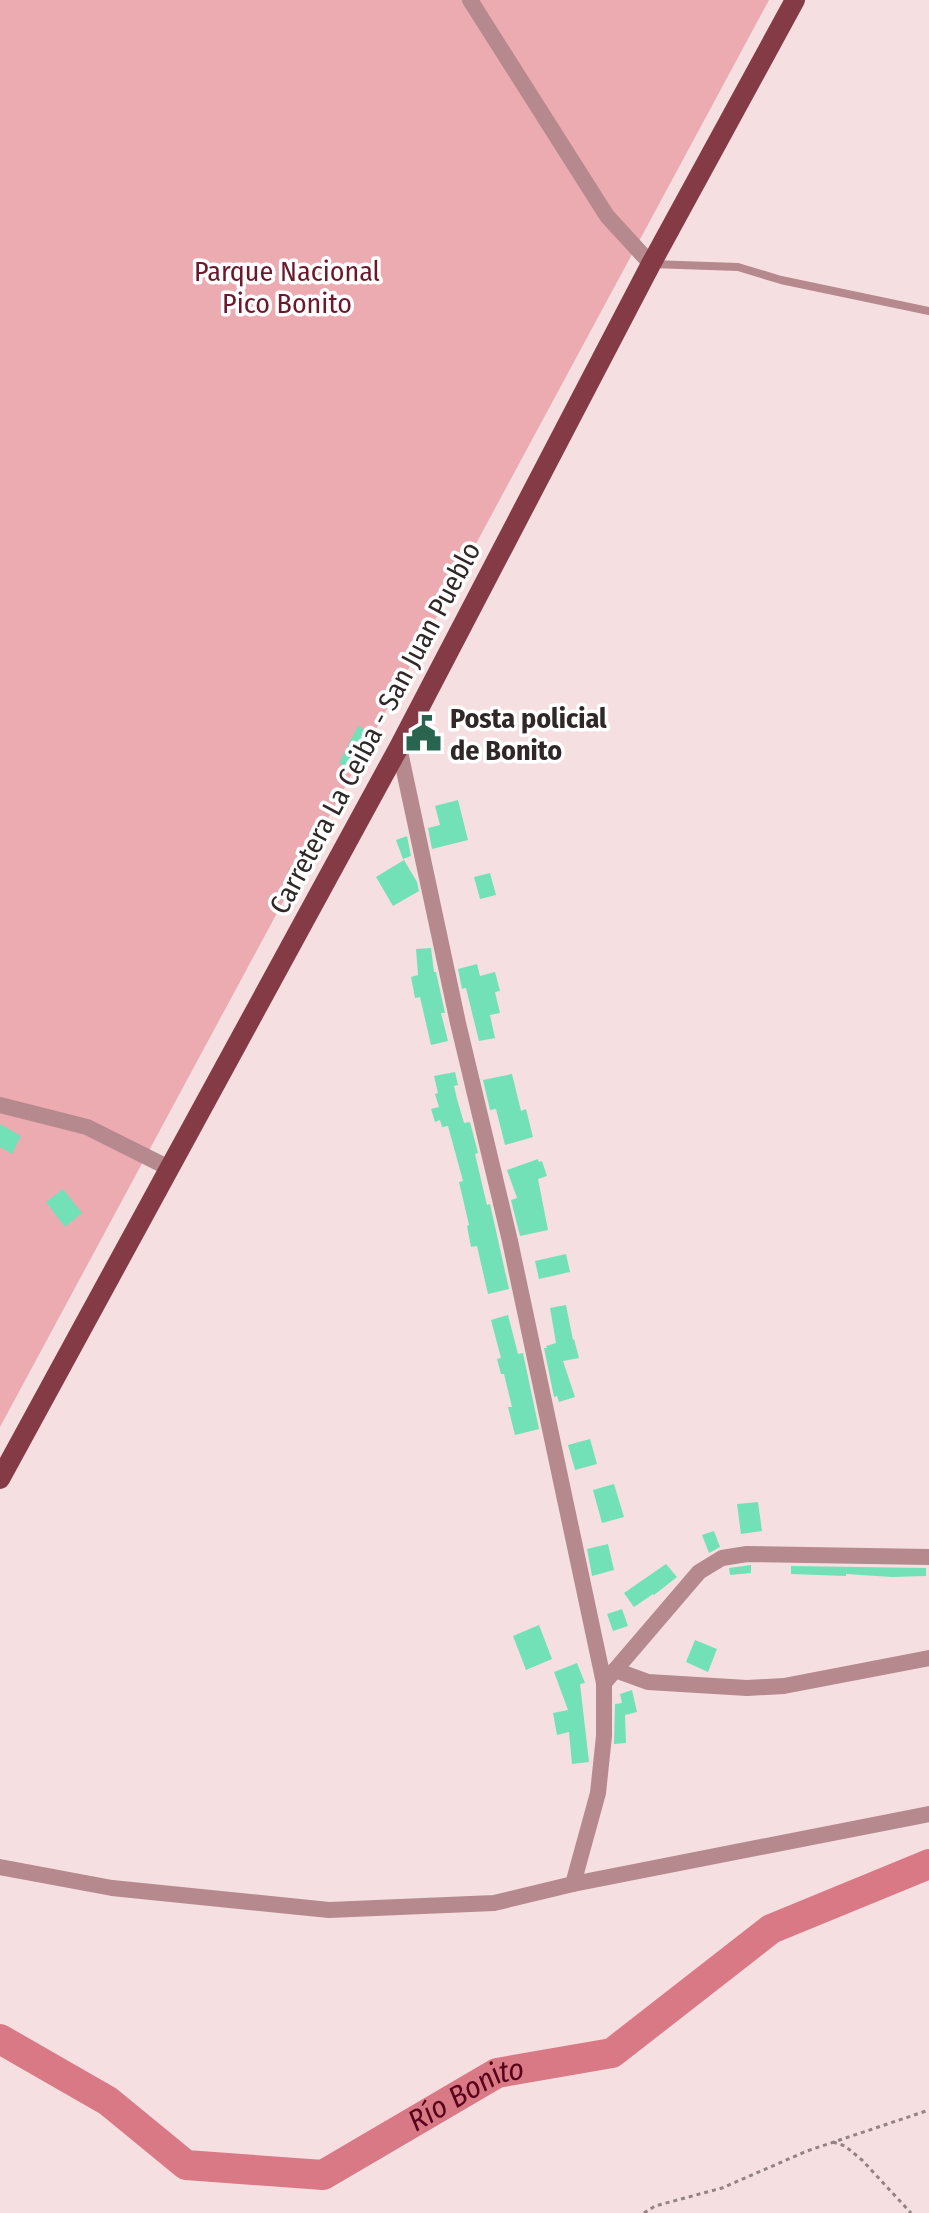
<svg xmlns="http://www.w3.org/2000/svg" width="929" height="2213" viewBox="0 0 929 2213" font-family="'Fira Sans Condensed',sans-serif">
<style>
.green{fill:#ebabb1}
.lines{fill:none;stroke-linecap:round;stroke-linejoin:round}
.river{stroke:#d97985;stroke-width:30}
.building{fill:#72e1b7}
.path{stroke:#938384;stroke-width:3;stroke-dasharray:4 4;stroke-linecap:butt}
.service{stroke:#b5898d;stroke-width:8}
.minor{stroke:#b5898d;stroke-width:16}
.primary{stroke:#853b46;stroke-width:20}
.labels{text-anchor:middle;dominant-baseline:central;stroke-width:7;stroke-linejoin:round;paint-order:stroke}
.park-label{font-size:28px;fill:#6d172b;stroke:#fff}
.poi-label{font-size:28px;font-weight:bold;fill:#2f2728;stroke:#fff;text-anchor:start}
.street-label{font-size:28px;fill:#2f2728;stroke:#fff}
.water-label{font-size:30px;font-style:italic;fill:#58001a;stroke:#fff}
</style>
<rect width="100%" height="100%" fill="#f6dfe0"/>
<polygon class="green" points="0,0 769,0 0,1427"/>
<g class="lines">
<path class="river" id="s1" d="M0,2039L108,2101L186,2165L323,2175L497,2073L612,2053L771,1929L929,1864"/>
</g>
<g class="building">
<polygon points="358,726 368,731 350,768 339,763"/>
<polygon points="458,800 468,840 432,849 428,828 440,825 435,806"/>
<polygon points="407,836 411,856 403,859 396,840"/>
<polygon points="404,860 417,882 419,891 393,906 376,877"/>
<polygon points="490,873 496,895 480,899 474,877"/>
<polygon points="431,948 434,972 436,972 445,1013 441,1013 448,1041 431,1045 420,997 415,998 411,977 418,975 416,949"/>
<polygon points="477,964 480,976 495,972 500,991 495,992 500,1013 490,1015 495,1038 479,1041 466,988 462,989 458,969"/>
<polygon points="455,1072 458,1085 454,1086 457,1099 464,1123 470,1122 478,1153 475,1154 486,1201 487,1205 490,1204 509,1289 488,1294 477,1246 471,1247 467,1226 469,1225 459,1182 463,1181 448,1126 442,1127 440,1120 435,1122 431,1109 439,1107 435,1094 438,1093 434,1076"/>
<polygon points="512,1074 521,1111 526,1109 533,1137 505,1145 496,1109 490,1110 483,1080"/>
<polygon points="0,1124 21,1136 12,1154 0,1147"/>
<polygon points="538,1159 539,1162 542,1161 547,1176 538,1179 548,1230 520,1236 511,1200 517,1198 507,1170"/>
<polygon points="63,1189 82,1213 65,1227 46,1202"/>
<polygon points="566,1254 570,1272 539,1279 535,1261"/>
<polygon points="566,1305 573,1340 574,1339 579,1358 563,1361 575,1397 559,1402 557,1396 554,1397 544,1348 547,1348 546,1346 556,1343 550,1308"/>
<polygon points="508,1315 518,1354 523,1353 539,1429 515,1435 508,1407 512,1407 504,1374 501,1374 497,1359 501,1358 491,1320"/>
<polygon points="590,1439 597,1464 575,1470 568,1445"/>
<polygon points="614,1484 624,1517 602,1523 593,1490"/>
<polygon points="758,1502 762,1531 741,1534 737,1504"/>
<polygon points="714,1531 720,1547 709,1553 702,1535"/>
<polygon points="608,1544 614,1570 592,1576 587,1549"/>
<polygon points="666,1564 677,1577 654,1595 653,1594 634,1607 624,1593"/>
<polygon points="751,1565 751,1573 730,1575 729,1568"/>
<polygon points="791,1566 926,1568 926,1576 892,1577 846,1574 846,1576 791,1574"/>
<polygon points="622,1609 628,1626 613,1631 607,1614"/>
<polygon points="539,1625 552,1659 526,1670 513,1636"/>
<polygon points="695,1640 717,1649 708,1672 686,1662"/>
<polygon points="577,1663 585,1683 580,1684 589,1762 572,1764 569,1732 557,1735 553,1713 568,1710 554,1672"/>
<polygon points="632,1690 637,1712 625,1715 626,1743 614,1744 615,1704 622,1703 620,1694"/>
</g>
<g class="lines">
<g class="path">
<polyline points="833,2142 845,2146 862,2160 911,2213"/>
<polyline points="644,2213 655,2206 722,2188 807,2151 929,2110"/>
</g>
<polyline class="service" points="651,264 738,267 781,280 929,311"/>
<g class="minor">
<polyline points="470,0 607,216 651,264"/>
<polyline points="399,747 458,1023 510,1241 604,1683 604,1736 598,1793 573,1884"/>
<polyline points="0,1105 87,1127 169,1168"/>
<polyline points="615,1670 648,1682 747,1688 784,1686 929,1658"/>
<polyline points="604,1683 699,1572 722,1558 747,1554 929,1557"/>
<polyline points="0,1867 112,1888 329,1910 494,1903 573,1884 929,1814"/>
</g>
<polyline class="primary" points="0,1479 399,747 651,264 795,0"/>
</g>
<defs>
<symbol id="civic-bare" viewBox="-9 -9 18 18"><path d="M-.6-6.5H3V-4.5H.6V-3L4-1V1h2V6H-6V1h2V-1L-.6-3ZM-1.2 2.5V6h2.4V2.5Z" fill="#29644f" stroke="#fff" stroke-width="2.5" paint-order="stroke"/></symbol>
</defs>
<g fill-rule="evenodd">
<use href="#civic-bare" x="398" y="708" width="51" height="51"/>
</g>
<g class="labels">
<g class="park-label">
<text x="287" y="271">Parque Nacional<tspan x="287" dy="32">Pico Bonito</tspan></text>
</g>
<g class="poi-label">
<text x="450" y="718">Posta policial<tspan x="450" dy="32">de Bonito</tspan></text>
</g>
<g class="street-label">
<text transform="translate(375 728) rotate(-62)">Carretera La Ceiba - San Juan Pueblo</text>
</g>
<g class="water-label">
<text stroke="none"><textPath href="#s1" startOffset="528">Río Bonito</textPath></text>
</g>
</g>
</svg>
